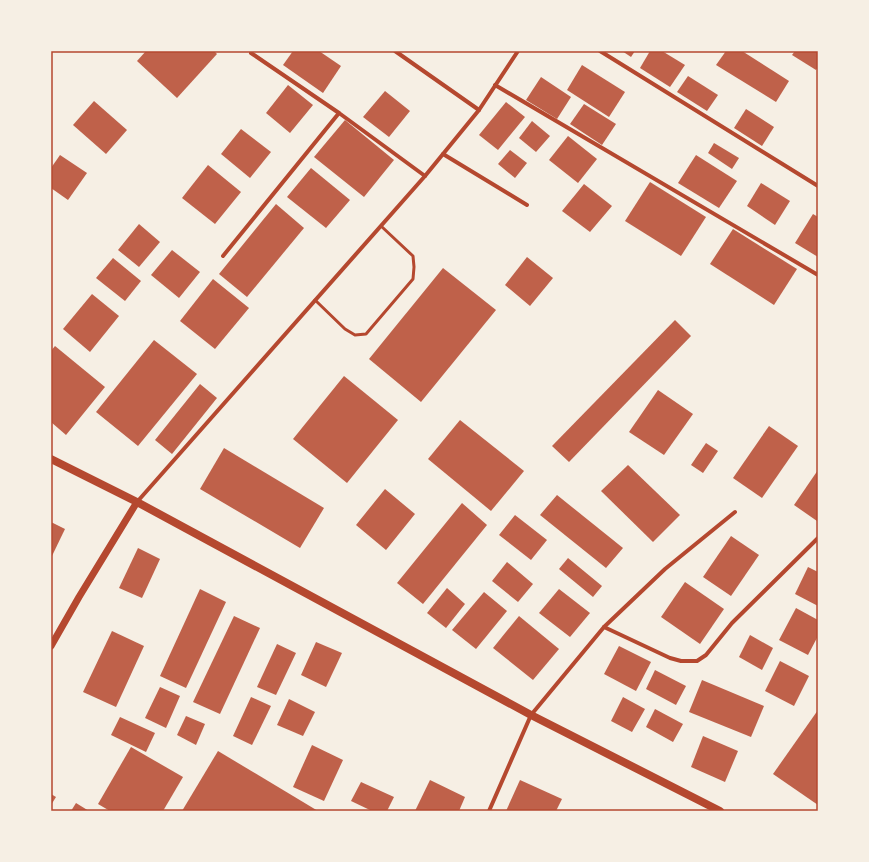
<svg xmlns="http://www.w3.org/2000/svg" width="869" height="862" viewBox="0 0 869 862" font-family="'Varela Round',sans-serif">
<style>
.building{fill:#bf614a}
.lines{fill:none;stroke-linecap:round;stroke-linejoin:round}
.service{stroke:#b5482f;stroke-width:3}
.minor{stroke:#b5482f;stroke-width:4}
.tertiary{stroke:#b5482f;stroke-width:7}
.secondary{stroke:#b5482f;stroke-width:8}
.neatline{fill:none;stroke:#b5482f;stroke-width:1.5}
</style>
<rect width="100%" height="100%" fill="#f6efe4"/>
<g class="building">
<polygon points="146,51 214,51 217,54 177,98 137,61"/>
<polygon points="293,51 319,51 341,66 323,93 283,65"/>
<polygon points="622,51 635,51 631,57"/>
<polygon points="650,51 662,51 685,65 670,87 640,68"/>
<polygon points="726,51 742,51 789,81 776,102 716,65"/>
<polygon points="795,51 818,51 818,67 816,70 792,55"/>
<polygon points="582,65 625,92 609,117 567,90"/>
<polygon points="688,76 718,95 707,111 677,92"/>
<polygon points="541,77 571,97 557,119 526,100"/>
<polygon points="288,85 313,105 290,133 266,113"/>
<polygon points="385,91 410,111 389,137 363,117"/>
<polygon points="94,101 127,130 106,154 73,125"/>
<polygon points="506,102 525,117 498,150 479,135"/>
<polygon points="584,104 616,124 602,145 570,124"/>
<polygon points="746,109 774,127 762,146 734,128"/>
<polygon points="345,120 394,160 364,197 314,157"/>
<polygon points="532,121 550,136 536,152 519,138"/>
<polygon points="241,129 271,152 250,178 221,154"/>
<polygon points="568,136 597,159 578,183 549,160"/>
<polygon points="714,143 739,158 732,169 708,153"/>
<polygon points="510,150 527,163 515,178 498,164"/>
<polygon points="60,155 87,173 68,200 51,188 51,168"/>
<polygon points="696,155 737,181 719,208 678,183"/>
<polygon points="208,165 241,192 215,224 182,198"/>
<polygon points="311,168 350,200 326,228 287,197"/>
<polygon points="650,182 706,217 681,256 625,221"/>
<polygon points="761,183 790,201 775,225 747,206"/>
<polygon points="584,184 612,206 590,232 562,211"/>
<polygon points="276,204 304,228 247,297 219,274"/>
<polygon points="813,214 818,217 818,257 795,243"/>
<polygon points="139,224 160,242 139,267 118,250"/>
<polygon points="733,229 797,269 774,305 710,264"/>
<polygon points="172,250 200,272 179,298 151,275"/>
<polygon points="527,257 553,278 530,306 505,285"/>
<polygon points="113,258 141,281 125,301 96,278"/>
<polygon points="443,268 496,310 421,402 369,359"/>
<polygon points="213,279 249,308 215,349 180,321"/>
<polygon points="92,294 119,316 90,352 63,329"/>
<polygon points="675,320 691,336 569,462 552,446"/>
<polygon points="154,340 197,374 138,446 96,412"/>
<polygon points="55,346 105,387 66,435 51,422 51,351"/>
<polygon points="344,376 398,420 347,483 293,439"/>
<polygon points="200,384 217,398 172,454 155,440"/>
<polygon points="658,390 693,414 664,455 629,432"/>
<polygon points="460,420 524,471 491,511 428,459"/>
<polygon points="769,426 798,446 762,498 733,478"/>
<polygon points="706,443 718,451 703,473 691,465"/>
<polygon points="224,448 324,508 300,548 200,489"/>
<polygon points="628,465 680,515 653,542 601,491"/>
<polygon points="818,470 818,520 817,521 794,505"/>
<polygon points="385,489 415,514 386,550 356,525"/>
<polygon points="557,495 623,548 606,568 540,515"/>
<polygon points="462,503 487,525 423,604 397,583"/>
<polygon points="515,515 547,540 531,560 499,535"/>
<polygon points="51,522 65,529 51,558"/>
<polygon points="731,536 759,555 731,596 703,577"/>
<polygon points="138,548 160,559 142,598 119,588"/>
<polygon points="568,558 602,586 593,597 559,569"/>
<polygon points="507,562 533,584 518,602 492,581"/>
<polygon points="808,567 818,572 818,606 795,594"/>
<polygon points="685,582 724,609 700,644 661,617"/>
<polygon points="447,588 465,604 446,628 427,613"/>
<polygon points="200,589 226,602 186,688 160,676"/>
<polygon points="559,589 590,613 570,637 539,613"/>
<polygon points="484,592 507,611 476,649 452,630"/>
<polygon points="796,608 818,620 818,636 808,655 779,640"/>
<polygon points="234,616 260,628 220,714 193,702"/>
<polygon points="519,616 559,649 533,680 493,648"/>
<polygon points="112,631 144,646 116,707 83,692"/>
<polygon points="750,635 773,648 762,670 739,657"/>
<polygon points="316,642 342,653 326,687 301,675"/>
<polygon points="277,644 296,653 276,695 257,687"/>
<polygon points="619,646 651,662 636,691 604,674"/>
<polygon points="780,661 809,676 794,706 765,691"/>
<polygon points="655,670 686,686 676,705 646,689"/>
<polygon points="702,680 764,706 751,737 689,712"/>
<polygon points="160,687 180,696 166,728 145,718"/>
<polygon points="251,697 271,706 252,745 233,736"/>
<polygon points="623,697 645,709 632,732 611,721"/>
<polygon points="289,699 315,712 303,736 277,725"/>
<polygon points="655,709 683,724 673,742 646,727"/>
<polygon points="818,710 818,805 773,774"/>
<polygon points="186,716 205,724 196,745 177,735"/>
<polygon points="120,717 155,733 146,752 111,735"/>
<polygon points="703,736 738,751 725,782 691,767"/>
<polygon points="312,745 343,760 324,801 293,787"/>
<polygon points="131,747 183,777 163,811 110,811 98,804"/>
<polygon points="218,751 318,811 182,811"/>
<polygon points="430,780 465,797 459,811 415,811"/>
<polygon points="520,780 562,799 556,811 506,811"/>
<polygon points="361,782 394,797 387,811 372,811 351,801"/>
<polygon points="51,794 56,797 51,805"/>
<polygon points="76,803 89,811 71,811"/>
</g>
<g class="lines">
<polyline class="service" points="315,300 345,329 355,335 366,334 413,279 414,267 413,256 381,226"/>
<g class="minor">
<polyline points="395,51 479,110"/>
<polyline points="600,51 818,186"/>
<polyline points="251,53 339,113 425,176"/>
<polyline points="495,85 818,275"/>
<polyline points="443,154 527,205"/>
<polyline points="223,256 339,113"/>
<polyline points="137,502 425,176 479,110 518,51"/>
<polyline points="604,627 670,658 681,661 697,661 706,655 732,623 818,538"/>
<polyline points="489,811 531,715 604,627 665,569 735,512"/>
</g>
<polyline class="tertiary" points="51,646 79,597 137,502"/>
<polyline class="secondary" points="51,459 137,502 531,715 720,811"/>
</g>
<rect width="869" height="862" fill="none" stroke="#f6efe4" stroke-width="104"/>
<rect x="52" y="52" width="765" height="758" class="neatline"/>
</svg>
